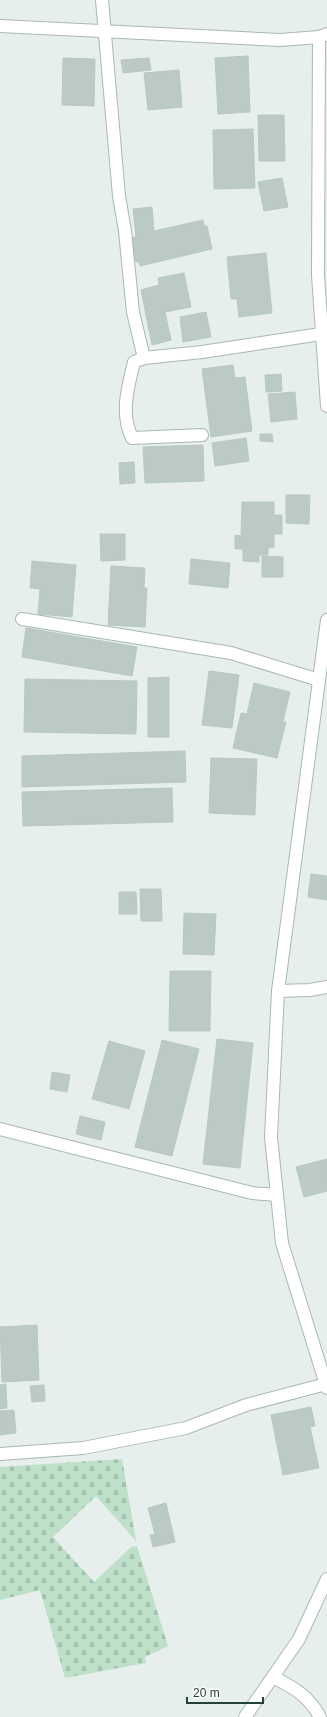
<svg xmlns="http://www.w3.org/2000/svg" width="327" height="1717" viewBox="0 0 327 1717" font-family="Arial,sans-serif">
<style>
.cemetery{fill:url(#cemetery-stones)}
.building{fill:#bbcac4;stroke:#b8c9c2}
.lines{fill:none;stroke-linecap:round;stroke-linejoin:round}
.minor-casing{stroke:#a8b8b2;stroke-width:14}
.minor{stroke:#fff;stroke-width:12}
</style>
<defs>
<pattern id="cemetery-stones" width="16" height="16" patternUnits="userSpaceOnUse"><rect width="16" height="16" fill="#bfe0c8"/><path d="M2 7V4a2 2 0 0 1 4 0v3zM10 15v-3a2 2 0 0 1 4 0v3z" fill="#a4c1ad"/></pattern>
</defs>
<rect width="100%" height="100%" fill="#e6efeb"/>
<polygon class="cemetery" points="122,1459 136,1541 96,1496 53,1537 94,1582 131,1547 137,1546 168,1646 145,1657 146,1663 65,1678 40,1590 0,1600 0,1467"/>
<g class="building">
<polygon points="248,56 250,112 218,114 215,58"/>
<polygon points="63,58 95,59 94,106 62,105"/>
<polygon points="149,58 151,70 123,73 121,60"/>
<polygon points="179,70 182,107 148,110 144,73"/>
<polygon points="258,115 284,115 285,161 259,161"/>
<polygon points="253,129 255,188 214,189 213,130"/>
<polygon points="282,178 288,207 264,211 258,182"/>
<polygon points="152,207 154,231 203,220 204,226 207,226 212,249 140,266 139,262 136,262 131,238 136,237 133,209"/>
<polygon points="266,253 272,313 239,317 237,299 231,299 227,257"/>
<polygon points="184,273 191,307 165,312 171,340 152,345 141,290 159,285 158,278"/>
<polygon points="206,312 211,337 183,342 180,317"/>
<polygon points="233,365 235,378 245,377 252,431 211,437 202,369"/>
<polygon points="281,374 282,391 266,392 265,375"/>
<polygon points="295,392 297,419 271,422 268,394"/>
<polygon points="260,434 272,434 273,442 260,441"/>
<polygon points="246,438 249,461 215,466 212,443"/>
<polygon points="203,445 204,481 145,483 143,447"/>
<polygon points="134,462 135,483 120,484 119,463"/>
<polygon points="286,495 310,495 309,524 286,523"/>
<polygon points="242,502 274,502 274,515 282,515 282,534 274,534 274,547 268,548 268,555 259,555 259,562 243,561 243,549 235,549 235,535 241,536"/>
<polygon points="100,534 125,534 125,560 101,561"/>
<polygon points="262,556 283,557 283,577 262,577"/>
<polygon points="191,559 230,563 228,588 189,584"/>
<polygon points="32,561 76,565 72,617 38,614 40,589 30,588"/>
<polygon points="111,566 145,568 144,588 147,588 145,627 108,625"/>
<polygon points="26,628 137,647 132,676 22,657"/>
<polygon points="209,671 239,675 232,728 202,725"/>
<polygon points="169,677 169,737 148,737 148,678"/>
<polygon points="25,679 137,681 136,734 24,732"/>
<polygon points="254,683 290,692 283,722 286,722 277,758 233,748 241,713 247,714"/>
<polygon points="185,751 186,782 22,787 22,756"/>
<polygon points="211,758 257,759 255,815 209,813"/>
<polygon points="172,788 173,822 23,826 22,792"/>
<polygon points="311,874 327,876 327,900 308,897"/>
<polygon points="140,889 161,889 162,921 141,921"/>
<polygon points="119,892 136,892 137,914 119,914"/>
<polygon points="184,913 216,914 214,955 183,954"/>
<polygon points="170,971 211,971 210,1031 169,1031"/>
<polygon points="217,1039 253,1043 240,1168 203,1164"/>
<polygon points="162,1040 199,1049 172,1156 135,1147"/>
<polygon points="109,1041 145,1051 129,1109 92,1099"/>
<polygon points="52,1072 70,1075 67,1092 50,1089"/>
<polygon points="80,1116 105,1122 101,1140 76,1134"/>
<polygon points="327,1159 327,1191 304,1197 296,1167"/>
<polygon points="37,1325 39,1380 2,1382 0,1327"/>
<polygon points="6,1384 7,1408 0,1409 0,1385"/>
<polygon points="44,1385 45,1401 32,1402 30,1386"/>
<polygon points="311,1407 315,1426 310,1427 319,1468 283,1475 271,1415"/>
<polygon points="14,1410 16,1433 0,1435 0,1411"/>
<polygon points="166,1503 175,1542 153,1547 150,1535 155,1534 148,1508"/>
</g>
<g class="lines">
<defs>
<g id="minor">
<polyline points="102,0 119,196 125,231 133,312 144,358"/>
<polyline points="0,26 280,40 319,37 327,34"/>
<polyline points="319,37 318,275 327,406"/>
<path d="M202,435L132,438C120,413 128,387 134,362L144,358L202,352L321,334"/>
<polyline points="22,619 231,653 319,680"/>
<polyline points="327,620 278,991 271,1137 282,1243 327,1388"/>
<polyline points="278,991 310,990 327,987"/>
<polyline points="0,1129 252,1193 277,1195"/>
<polyline points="0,1454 83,1448 186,1428 246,1405 326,1384"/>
<path d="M273,1677C294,1688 308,1695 320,1717"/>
<polyline points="245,1717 299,1639 327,1579"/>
</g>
</defs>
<use href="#minor" class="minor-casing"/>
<use href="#minor" class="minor"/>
</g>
<path d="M187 1697v6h76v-6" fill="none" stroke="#24423a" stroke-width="2"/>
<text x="193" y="1697" font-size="12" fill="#24423a" stroke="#f7fbf9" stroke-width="3" paint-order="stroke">20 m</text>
</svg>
